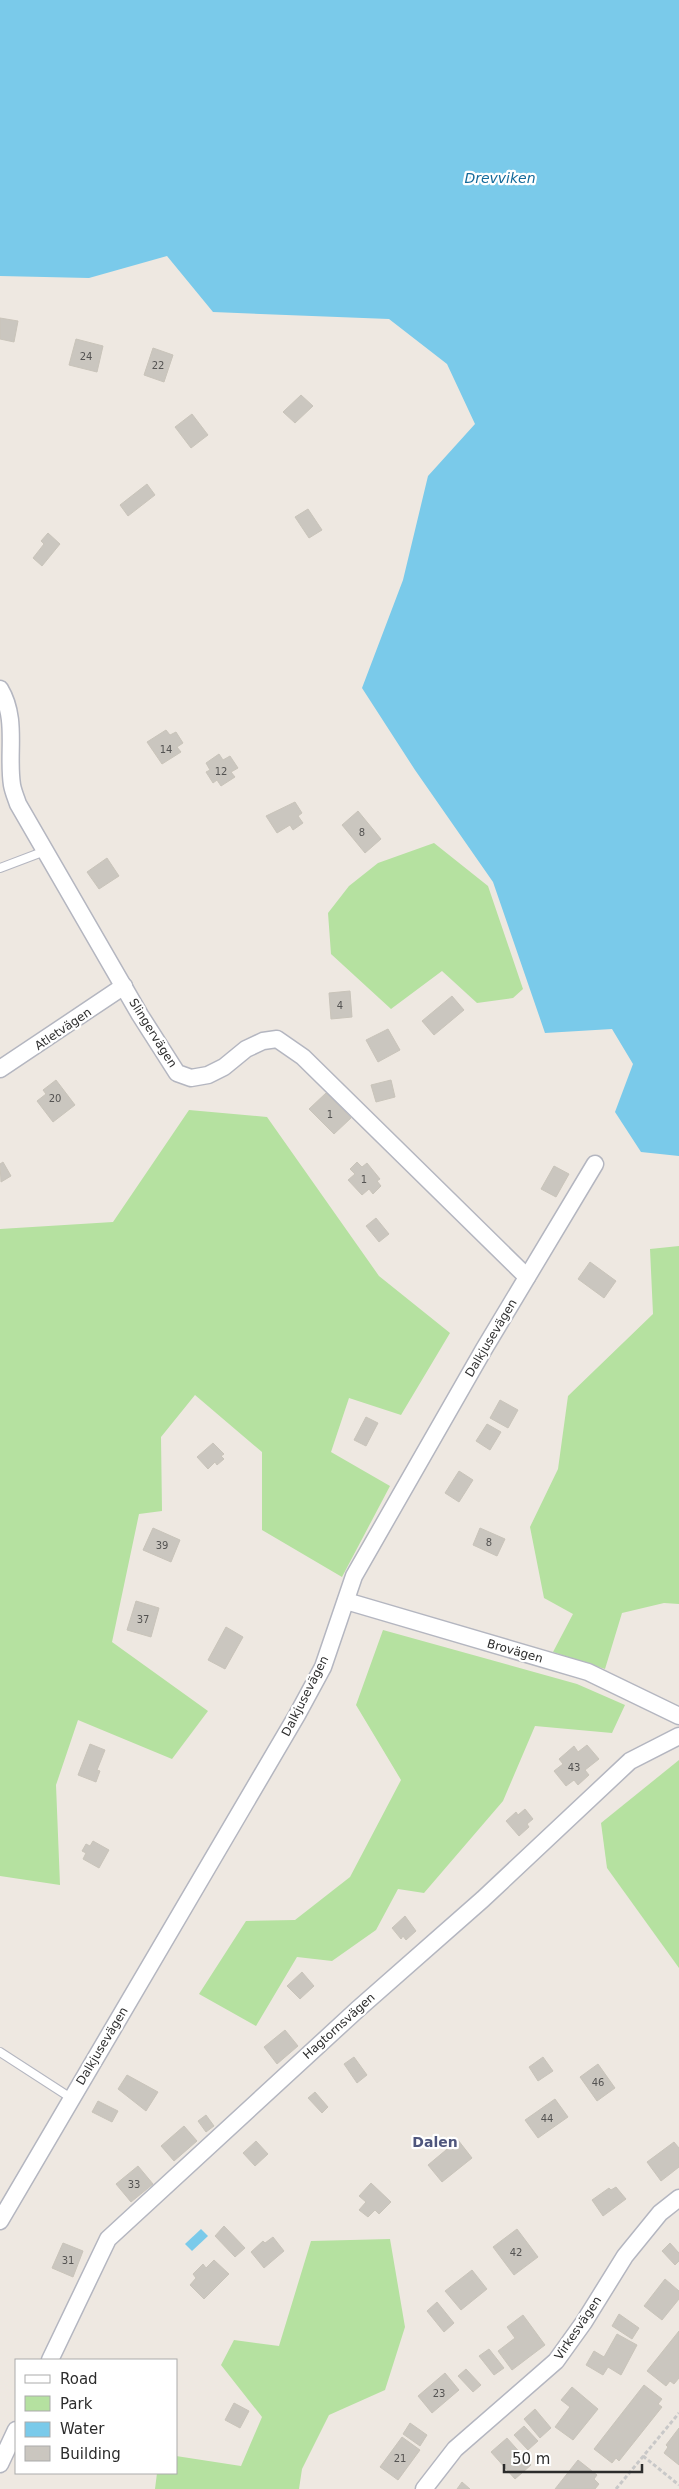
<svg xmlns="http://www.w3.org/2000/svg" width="679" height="2489" viewBox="0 0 679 2489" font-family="'DejaVu Sans',sans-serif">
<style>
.green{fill:#b5e1a0}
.water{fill:#7acaea}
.building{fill:#cac6bf;stroke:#c9c4ba}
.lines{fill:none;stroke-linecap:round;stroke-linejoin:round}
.lane-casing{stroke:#b4b6c0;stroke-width:10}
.street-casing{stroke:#b4b6c0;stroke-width:19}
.path{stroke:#c8c8c8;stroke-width:3;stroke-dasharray:4 2.5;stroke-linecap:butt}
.lane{stroke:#fff;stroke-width:8}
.street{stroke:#fff;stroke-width:16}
.labels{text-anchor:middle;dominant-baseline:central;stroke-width:4.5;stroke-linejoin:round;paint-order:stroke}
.number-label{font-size:10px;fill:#545352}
.street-label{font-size:12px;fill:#2d2d2d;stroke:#fff}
.water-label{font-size:14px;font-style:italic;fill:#146a9a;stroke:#fff}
.neighbourhood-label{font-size:14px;font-weight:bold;fill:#4f567d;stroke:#fff}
</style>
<rect width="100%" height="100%" fill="#eee8e1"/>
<g class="green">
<polygon points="434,843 488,886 523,989 513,998 477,1003 442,971 391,1009 331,954 328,913 349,886 378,863"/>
<polygon points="189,1110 267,1117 379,1276 450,1333 401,1415 349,1398 331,1452 390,1486 342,1577 262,1530 262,1452 195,1395 161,1437 162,1511 139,1514 112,1642 208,1711 172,1759 78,1720 56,1785 60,1885 0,1876 0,1229 113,1222"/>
<polygon points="679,1246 679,1604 664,1603 622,1613 605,1669 553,1652 573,1614 544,1598 530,1527 558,1469 568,1396 653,1314 650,1249"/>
<polygon points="383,1630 577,1684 625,1705 612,1733 535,1726 503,1801 424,1893 398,1889 376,1930 332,1961 297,1957 256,2026 199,1994 246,1921 295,1920 350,1877 401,1780 356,1705"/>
<polygon points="679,1760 679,1968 607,1868 601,1823"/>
<polygon points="390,2239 405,2327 385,2390 329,2415 302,2469 299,2489 155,2489 157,2473 176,2473 176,2456 241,2466 262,2417 221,2365 234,2340 279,2346 311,2241"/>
</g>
<g class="water">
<polygon points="0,0 679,0 679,1156 641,1152 615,1112 633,1064 612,1029 545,1033 493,882 415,770 362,688 403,580 428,476 475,424 447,364 389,319 213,312 167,256 89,278 0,276"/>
<polygon points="201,2229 208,2236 192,2251 185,2244"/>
</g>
<g class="building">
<polygon points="0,318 18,321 14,342 0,339"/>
<polygon points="76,339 103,346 97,372 69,365"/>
<polygon points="153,348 173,355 164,382 144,375"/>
<polygon points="301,395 313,406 295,423 283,412"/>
<polygon points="192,414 208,435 191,448 175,427"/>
<polygon points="147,484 155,495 128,516 120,505"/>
<polygon points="308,509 322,530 309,538 295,517"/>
<polygon points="48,533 60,544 42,566 33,558 44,544 41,541"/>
<polygon points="166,730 170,735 176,732 183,743 177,747 181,752 162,764 147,742"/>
<polygon points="219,754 223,760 230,756 238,768 231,772 235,777 221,786 217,780 213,783 206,772 210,770 206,763"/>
<polygon points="295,802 302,813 298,816 303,823 293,830 290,825 277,833 266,816"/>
<polygon points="358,811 381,839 365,853 342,825"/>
<polygon points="107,858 119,876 99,889 87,872"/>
<polygon points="350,991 352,1017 331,1019 329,993"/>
<polygon points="452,996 464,1010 434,1035 422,1021"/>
<polygon points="388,1029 400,1050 378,1062 366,1040"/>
<polygon points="56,1080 75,1105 53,1122 37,1101 46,1094 43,1090"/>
<polygon points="391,1080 395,1097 376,1102 371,1085"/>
<polygon points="326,1093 351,1118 334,1134 309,1109"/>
<polygon points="3,1162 11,1176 1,1182 0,1164"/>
<polygon points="357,1162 362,1167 367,1163 380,1179 377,1181 381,1186 373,1194 369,1189 362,1195 348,1180 355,1174 350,1169"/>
<polygon points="554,1166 569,1174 556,1197 541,1189"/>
<polygon points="376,1218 389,1234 379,1242 366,1226"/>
<polygon points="590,1262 616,1281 604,1298 578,1279"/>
<polygon points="500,1400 518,1410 508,1428 490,1418"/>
<polygon points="366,1417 378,1423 366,1446 354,1440"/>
<polygon points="487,1424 501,1432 490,1450 476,1441"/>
<polygon points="213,1443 224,1454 221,1456 224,1459 217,1465 215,1462 208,1469 197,1457"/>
<polygon points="459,1471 473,1480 459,1502 445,1493"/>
<polygon points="153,1528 180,1540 171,1562 143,1550"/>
<polygon points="480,1528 505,1539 497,1556 473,1545"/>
<polygon points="136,1601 159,1608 151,1637 127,1630"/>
<polygon points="226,1627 243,1637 225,1669 208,1660"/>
<polygon points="90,1744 105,1750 97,1770 100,1771 96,1782 78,1775"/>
<polygon points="587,1745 599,1759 585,1770 589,1775 578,1785 574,1780 566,1786 554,1771 563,1764 559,1759 574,1746 578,1752"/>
<polygon points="525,1809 533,1819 527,1824 529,1827 519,1836 506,1821 516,1812 518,1815"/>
<polygon points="93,1841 109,1850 99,1868 83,1859 86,1853 82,1851 86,1844 90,1846"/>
<polygon points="405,1916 416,1931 406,1940 403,1936 401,1939 392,1928"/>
<polygon points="302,1972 314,1986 300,1999 287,1986"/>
<polygon points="285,2030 298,2046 277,2064 264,2047"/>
<polygon points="354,2057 367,2075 357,2083 344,2064"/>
<polygon points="543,2057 553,2071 538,2081 529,2067"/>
<polygon points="598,2064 615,2088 597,2101 580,2077"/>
<polygon points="127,2075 158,2092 146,2111 118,2089"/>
<polygon points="315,2092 328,2107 322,2113 308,2098"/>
<polygon points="555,2099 568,2117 538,2138 525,2120"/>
<polygon points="98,2101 118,2111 112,2122 92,2112"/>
<polygon points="206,2115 214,2126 206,2132 198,2121"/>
<polygon points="184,2126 197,2141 174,2161 161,2146"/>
<polygon points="458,2140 472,2158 442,2182 428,2165"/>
<polygon points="256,2141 268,2154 255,2166 243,2153"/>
<polygon points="674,2142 679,2148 679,2167 661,2181 647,2162"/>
<polygon points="138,2166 153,2184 131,2202 116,2184"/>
<polygon points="371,2183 391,2202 379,2214 375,2210 368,2217 359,2210 366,2202 359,2196"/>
<polygon points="616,2187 626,2199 603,2216 592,2200 609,2188 611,2190"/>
<polygon points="224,2226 245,2248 235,2257 215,2236"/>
<polygon points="517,2229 538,2257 514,2275 493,2247"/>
<polygon points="273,2237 284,2251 264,2268 251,2252 263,2241 265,2243"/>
<polygon points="63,2243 83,2251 73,2277 52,2268"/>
<polygon points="670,2243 679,2253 679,2261 675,2265 662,2251"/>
<polygon points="214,2260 229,2274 204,2299 190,2285 196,2278 193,2274 203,2264 206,2268"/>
<polygon points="472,2270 487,2289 461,2310 445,2291"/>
<polygon points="665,2279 679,2291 679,2299 662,2320 644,2306"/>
<polygon points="437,2302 454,2323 444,2332 427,2311"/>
<polygon points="619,2314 639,2328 632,2339 612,2326"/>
<polygon points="523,2315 545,2345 512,2370 498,2351 515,2338 507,2327"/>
<polygon points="679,2331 679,2378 674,2384 670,2381 666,2386 647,2371"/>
<polygon points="617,2334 637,2345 621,2375 608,2367 603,2375 586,2365 594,2351 604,2357"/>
<polygon points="489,2349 504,2368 494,2375 479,2356"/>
<polygon points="466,2369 481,2385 473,2392 458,2376"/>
<polygon points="445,2373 459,2390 432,2413 418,2396"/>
<polygon points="644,2385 662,2399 658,2404 662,2407 619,2461 616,2458 612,2463 594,2449"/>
<polygon points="572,2387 598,2409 573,2440 555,2427 570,2407 561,2400"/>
<polygon points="234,2403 249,2411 240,2428 225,2420"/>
<polygon points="535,2409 551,2428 540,2438 524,2419"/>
<polygon points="410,2423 427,2435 420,2446 403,2434"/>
<polygon points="524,2426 538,2441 528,2450 514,2435"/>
<polygon points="679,2428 679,2465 664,2453 668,2447 666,2445"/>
<polygon points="402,2437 420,2450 398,2480 380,2467"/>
<polygon points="507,2438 531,2465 515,2479 491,2452"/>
<polygon points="578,2460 597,2475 594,2479 599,2484 595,2489 555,2489"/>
<polygon points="462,2482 470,2489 457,2489"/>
</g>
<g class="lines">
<defs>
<g id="lane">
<polyline points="0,868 45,851"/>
<polyline points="0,2052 71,2098"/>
</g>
<g id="street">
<path d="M0,689C18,719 7,753 12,785C13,791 16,798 18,804L140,1015L177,1073L191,1078L208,1075L224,1067L246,1049L263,1041L277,1039L303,1057L527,1277"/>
<polyline points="0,1069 124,986"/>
<polyline points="346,1601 588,1672 679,1716"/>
<polyline points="0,2221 297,1715 323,1667 354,1576 484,1349 595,1164"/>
<polyline points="50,2360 108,2239 358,2009 483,1899 630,1761 679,1736"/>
<polyline points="0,2464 16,2430"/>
<polyline points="424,2489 455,2449 556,2361 584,2322 625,2256 660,2213 679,2198"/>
</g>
</defs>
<use href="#lane" class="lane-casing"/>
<use href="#street" class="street-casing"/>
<g class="path">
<polyline points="643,2456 679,2485"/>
<polyline points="616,2489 679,2413"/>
</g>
<use href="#lane" class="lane"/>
<use href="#street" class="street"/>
</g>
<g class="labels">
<g class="number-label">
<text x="86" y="356">24</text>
<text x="158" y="365">22</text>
<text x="166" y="749">14</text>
<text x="221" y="771">12</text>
<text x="362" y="832">8</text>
<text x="340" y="1005">4</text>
<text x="55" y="1098">20</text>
<text x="330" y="1114">1</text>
<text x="364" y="1179">1</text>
<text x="489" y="1542">8</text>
<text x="162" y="1545">39</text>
<text x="143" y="1619">37</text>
<text x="574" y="1767">43</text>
<text x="598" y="2082">46</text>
<text x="547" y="2118">44</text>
<text x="134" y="2184">33</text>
<text x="516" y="2252">42</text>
<text x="68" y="2260">31</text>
<text x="439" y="2393">23</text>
<text x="400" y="2458">21</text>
</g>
<g class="street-label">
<text transform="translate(63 1029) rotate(-34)">Atletvägen</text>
<text transform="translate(153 1033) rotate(58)">Slingervägen</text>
<text transform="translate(491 1338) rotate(-59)">Dalkjusevägen</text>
<text transform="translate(515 1651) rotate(16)">Brovägen</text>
<text transform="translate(305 1696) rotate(-63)">Dalkjusevägen</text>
<text transform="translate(339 2026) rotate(-42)">Hagtornsvägen</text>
<text transform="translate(102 2046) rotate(-59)">Dalkjusevägen</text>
<text transform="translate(578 2328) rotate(-56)">Virkesvägen</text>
</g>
<g class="water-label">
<text x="500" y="178">Drevviken</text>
</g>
<g class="neighbourhood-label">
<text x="435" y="2142">Dalen</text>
</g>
</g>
<rect x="15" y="2359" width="162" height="115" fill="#ffffff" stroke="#ababab"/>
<rect x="25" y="2375" width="25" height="8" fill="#ffffff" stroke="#ababab"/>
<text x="60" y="2384" font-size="15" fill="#2d2d2d">Road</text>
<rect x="25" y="2396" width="25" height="15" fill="#b5e1a0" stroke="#ababab"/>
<text x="60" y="2409" font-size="15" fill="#2d2d2d">Park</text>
<rect x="25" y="2422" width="25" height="15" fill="#7acaea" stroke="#ababab"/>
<text x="60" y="2434" font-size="15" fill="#2d2d2d">Water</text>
<rect x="25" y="2446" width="25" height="15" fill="#cac6bf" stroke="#ababab"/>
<text x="60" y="2459" font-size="15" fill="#2d2d2d">Building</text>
<path d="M504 2464v8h138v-8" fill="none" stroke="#2d2d2d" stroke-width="2.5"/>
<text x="512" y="2464" font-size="15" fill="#2d2d2d" stroke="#ffffff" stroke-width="4" paint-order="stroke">50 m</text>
</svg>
